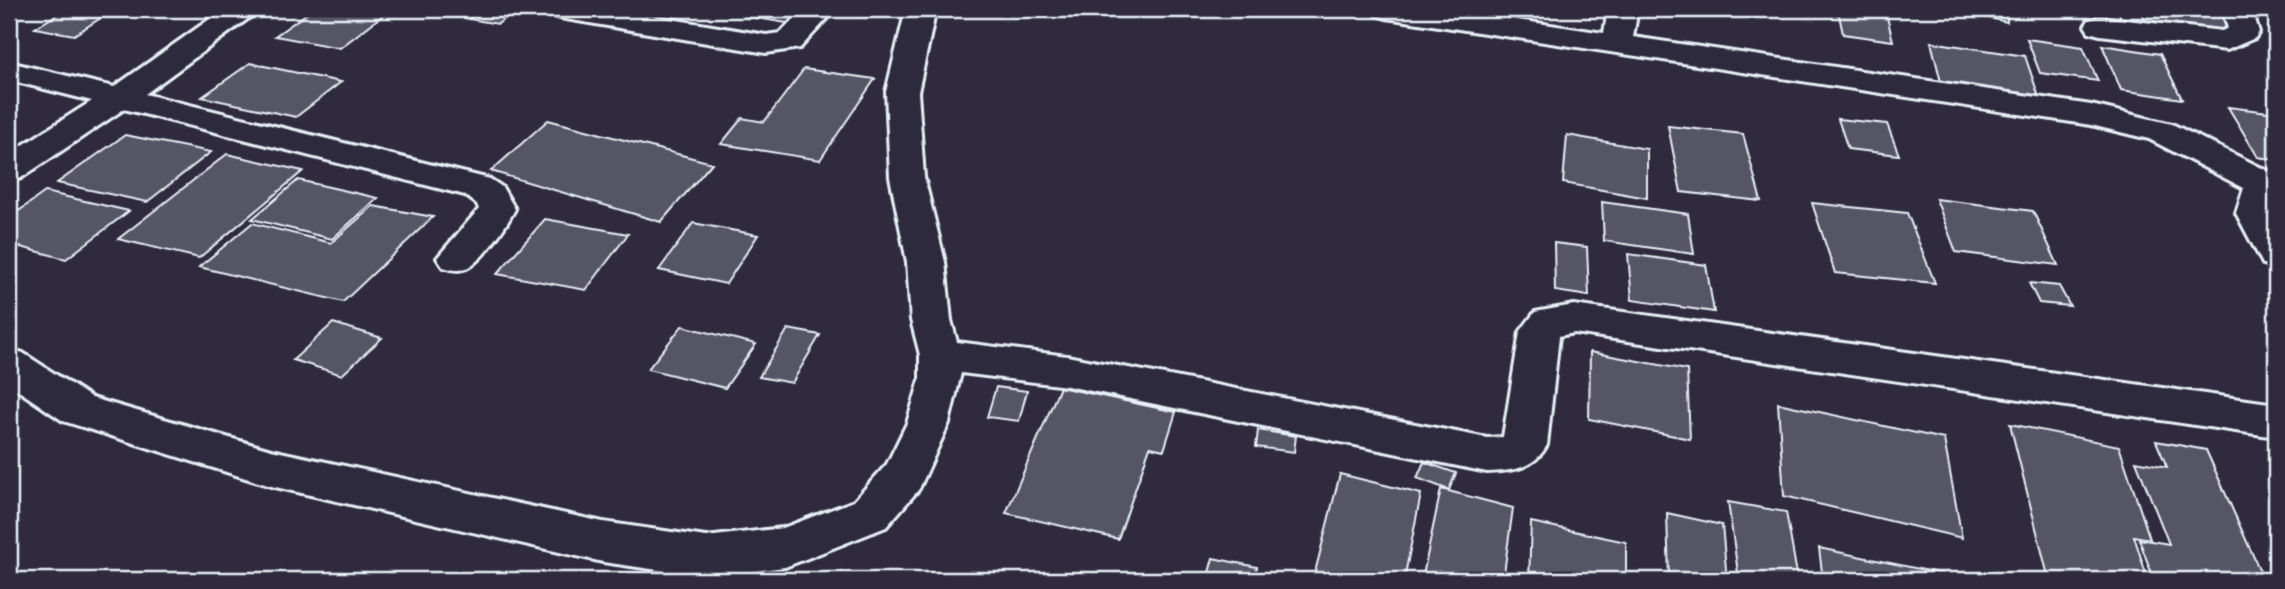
<svg xmlns="http://www.w3.org/2000/svg" width="2285" height="589" viewBox="0 0 2285 589" font-family="'Patrick Hand',sans-serif">
<style>
.building{fill:#575565;stroke:#e8f1f8;stroke-width:2}
.lines{fill:none;stroke-linecap:round;stroke-linejoin:round}
.minor-casing{stroke:#e8f1f8;stroke-width:6}
.minor{fill:#2f2a3d;fill-rule:evenodd}
</style>
<rect width="100%" height="100%" fill="#2f2a3d"/>
<filter id="ink" filterUnits="userSpaceOnUse"><feTurbulence type="fractalNoise" baseFrequency=".0143" numOctaves="2"/><feDisplacementMap in="SourceGraphic" scale="14" xChannelSelector="R" yChannelSelector="G"/><feConvolveMatrix kernelMatrix="1 2 1 2 8 2 1 2 1" color-interpolation-filters="sRGB"/></filter>
<g filter="url(#ink)">
<g class="building">
<polygon points="66,9 115,9 74,35 35,28"/>
<polygon points="313,9 391,9 340,48 275,36"/>
<polygon points="482,9 516,9 498,24 469,19"/>
<polygon points="751,9 806,9 792,24 745,16"/>
<polygon points="834,9 874,9 869,17 831,13"/>
<polygon points="1825,9 1885,9 1893,41 1843,34 1839,15 1825,13"/>
<polygon points="1949,9 2008,9 2007,22"/>
<polygon points="2093,9 2117,9 2123,22 2097,18"/>
<polygon points="2140,9 2224,9 2238,32 2145,20"/>
<polygon points="2027,39 2083,47 2098,81 2040,73"/>
<polygon points="1931,42 2025,56 2039,97 1941,82"/>
<polygon points="2102,45 2160,54 2182,99 2121,90"/>
<polygon points="250,63 341,82 296,117 202,97"/>
<polygon points="804,69 875,79 820,160 721,144 742,118 764,122"/>
<polygon points="2228,107 2276,113 2276,160 2258,157"/>
<polygon points="1838,119 1887,124 1899,155 1848,149"/>
<polygon points="548,120 712,163 661,222 491,171"/>
<polygon points="1668,126 1743,134 1761,201 1681,192"/>
<polygon points="125,135 211,152 147,202 57,183"/>
<polygon points="1567,135 1647,149 1647,198 1563,183"/>
<polygon points="227,154 303,171 199,258 118,239"/>
<polygon points="298,180 378,198 332,239 252,219"/>
<polygon points="45,192 129,211 66,259 9,244 9,218"/>
<polygon points="1936,199 2033,211 2058,265 1956,252"/>
<polygon points="1602,202 1688,214 1694,254 1604,241"/>
<polygon points="1812,203 1907,213 1935,283 1835,273"/>
<polygon points="373,206 433,217 343,302 199,267 252,223 331,243"/>
<polygon points="545,219 628,234 586,290 497,274"/>
<polygon points="693,223 758,235 726,284 659,270"/>
<polygon points="1554,243 1587,247 1589,296 1555,291"/>
<polygon points="1628,254 1706,265 1714,312 1632,300"/>
<polygon points="2029,283 2059,286 2070,306 2039,303"/>
<polygon points="333,323 382,338 342,375 293,360"/>
<polygon points="682,326 756,344 725,388 648,369"/>
<polygon points="788,329 820,335 792,383 759,377"/>
<polygon points="1590,352 1687,370 1690,439 1589,419"/>
<polygon points="996,387 1027,391 1019,421 987,417"/>
<polygon points="1060,387 1176,412 1164,450 1150,447 1118,539 1006,513"/>
<polygon points="1778,403 1944,439 1962,538 1784,496"/>
<polygon points="2010,424 2119,446 2150,539 2134,536 2148,580 2049,580"/>
<polygon points="1258,430 1296,436 1294,452 1256,447"/>
<polygon points="2156,441 2206,450 2264,580 2154,580 2139,539 2169,544 2136,461 2167,467"/>
<polygon points="1424,462 1456,473 1449,490 1417,478"/>
<polygon points="1340,474 1421,494 1404,580 1313,580"/>
<polygon points="1441,489 1513,508 1503,580 1422,580"/>
<polygon points="1728,502 1786,512 1798,580 1739,580"/>
<polygon points="1667,513 1722,525 1727,580 1669,580"/>
<polygon points="1531,522 1626,542 1626,580 1529,580"/>
<polygon points="1819,548 1948,575 1950,580 1823,580"/>
<polygon points="1213,558 1257,567 1254,580 1207,580"/>
</g>
<g class="lines">
<defs>
<g id="minor">
<path d="M224,9H258L253,15L145,94L490,179L502,187L515,209C506,226 486,256 470,266C461,272 452,270 443,267L437,258L479,209L477,204L465,195L124,109L21,178L9,181V154L92,101L9,80V62L114,87Z"/>
<polygon points="545,9 611,9 766,35 780,33 804,9 836,9 800,48 766,53 560,18 550,15"/>
<path d="M906,9H936L918,92L924,177L945,262L951,320L957,342L1067,356L1487,438L1503,437L1520,332L1535,312L1574,305L2276,404V437L1574,333L1559,336L1547,445C1534,469 1512,471 1487,472L1067,386L961,373L949,423L925,476L919,489L886,527L785,567L706,577L603,562L271,486L63,421L9,384V349L23,353L92,398L271,450L603,522L706,537L783,528L854,501L887,464L907,423L920,380V355L911,320L907,262L890,177L886,92Z"/>
<polygon points="1371,9 1444,9 1604,33 1608,9 1638,9 1633,37 2091,105 2172,124 2268,171 2276,171 2276,198 2272,213 2276,221 2276,268 2263,264 2236,213 2244,188 2149,139 2091,125 1386,18 1376,15"/>
<polygon points="2222,9 2252,9 2259,32 2255,38 2227,50 2100,35 2089,32 2085,26 2089,20 2100,17 2222,31 2228,28"/>
</g>
</defs>
<use href="#minor" class="minor-casing"/>
<use href="#minor" class="minor"/>
</g>
</g>
<rect width="2285" height="589" fill="none" stroke="#2f2a3d" stroke-width="35"/>
<rect x="18" y="18" width="2250" height="554" fill="none" stroke="#e8f1f8" stroke-width="2.5" filter="url(#ink)"/>
</svg>
